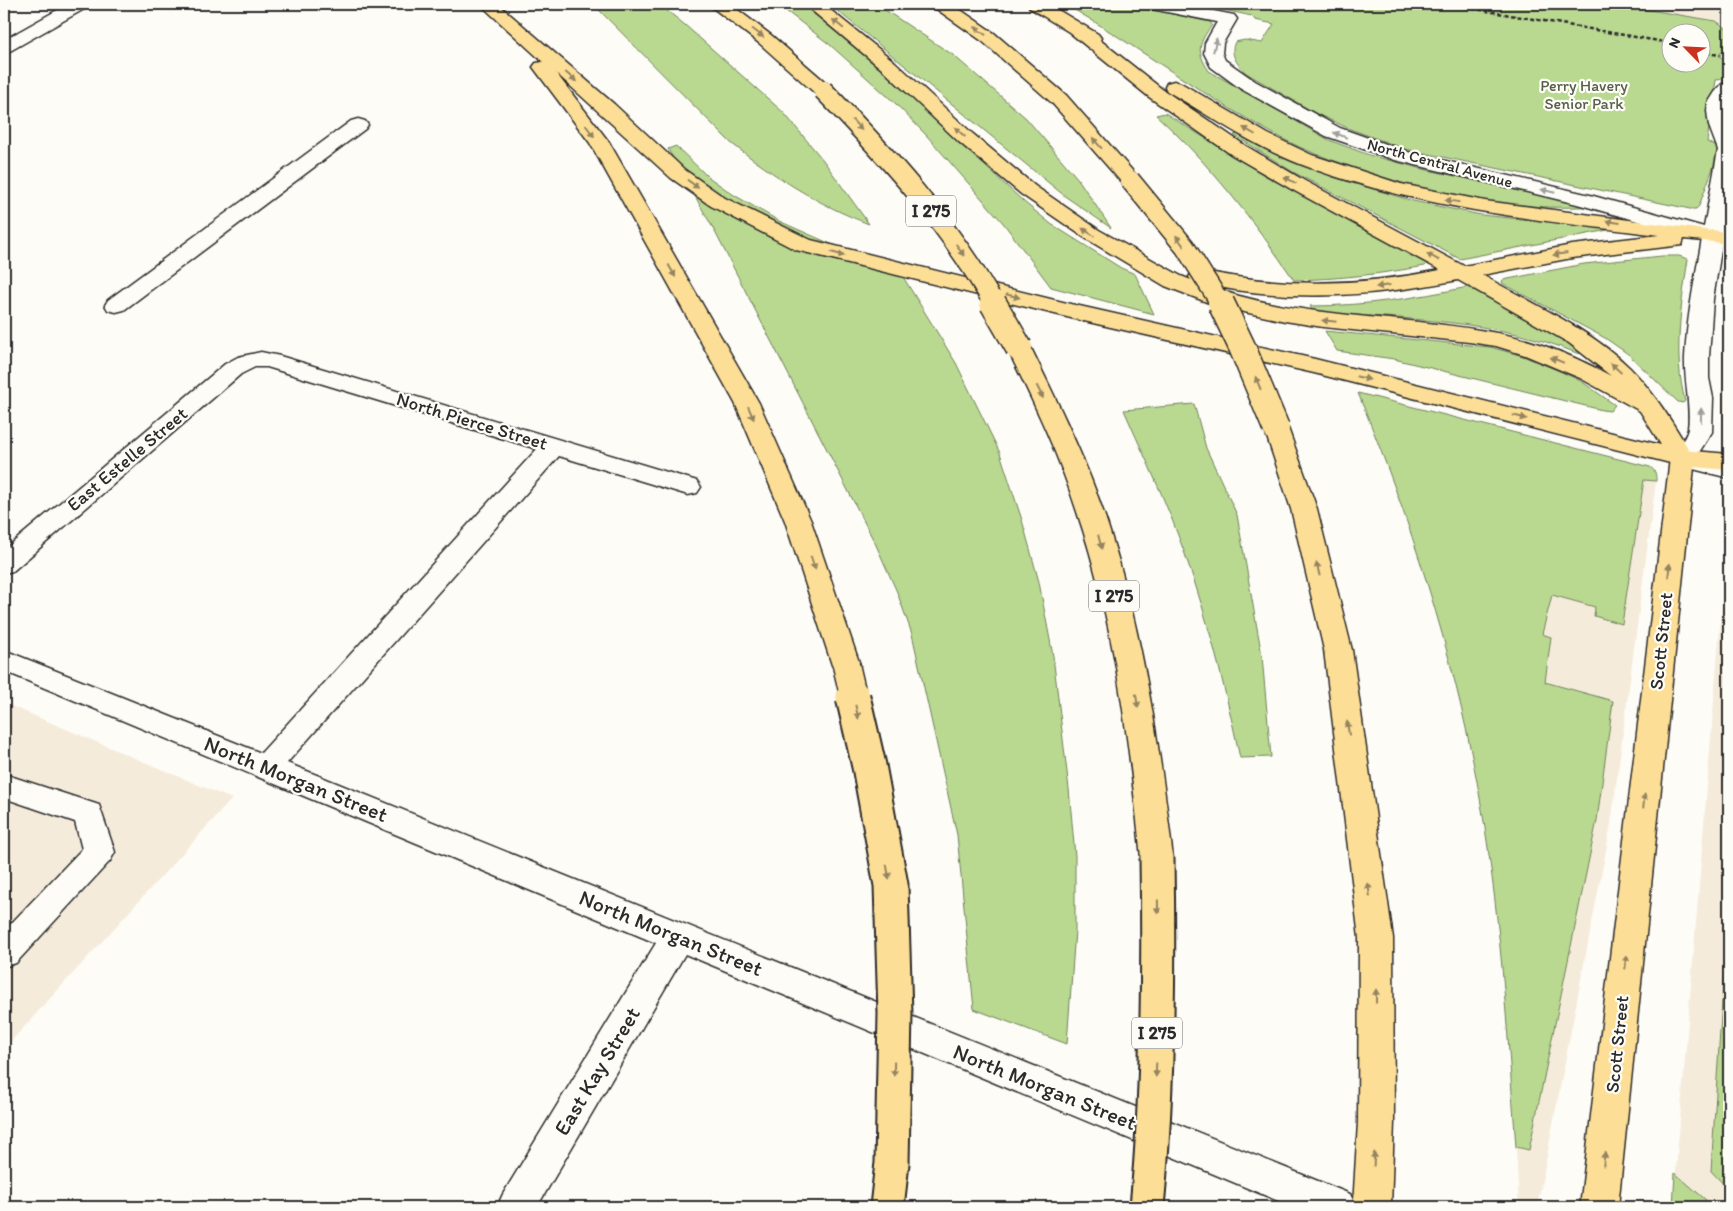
<svg xmlns="http://www.w3.org/2000/svg" width="1733" height="1211" viewBox="0 0 1733 1211" font-family="Itim,sans-serif">
<style>
.built{fill:#f5ebda}
.green{fill:#b9d890;stroke:#72825e;fill-rule:evenodd}
.lines{fill:none;stroke-linecap:round;stroke-linejoin:round}
.minor-casing{stroke:#2b2b2b;stroke-width:3}
.major-casing{stroke:#2b2b2b;stroke-width:3}
.highway-casing{stroke:#2b2b2b;stroke-width:3}
.path{stroke:#2b2b2b;stroke-width:2.5;stroke-dasharray:4 2.5;stroke-linecap:butt}
.minor{fill:#fdfcf7;fill-rule:evenodd}
.major{fill:#fdde96;fill-rule:evenodd}
.highway{fill:#fdde96;fill-rule:evenodd}
.highway-bridge-far2-casing{stroke:#2b2b2b;stroke-width:22;stroke-linecap:butt}
.highway-bridge-far1-casing{stroke:#2b2b2b;stroke-width:29;stroke-linecap:butt}
.highway-bridge-casing{stroke:#2b2b2b;stroke-width:37;stroke-linecap:butt}
.highway-bridge-far2{stroke:#fdde96;stroke-width:19}
.highway-bridge-far1{stroke:#fdde96;stroke-width:26}
.highway-bridge{stroke:#fdde96;stroke-width:33}
.oneway{fill:#948460}
.oneway2{fill:#9e9e9b}
.labels{text-anchor:middle;dominant-baseline:central;stroke-width:4.5;stroke-linejoin:round;paint-order:stroke}
.far-park-label{font-size:16px;fill:#565f49;stroke:#fdfcf7}
.far-street-label{font-size:16px;fill:#2b2b2b;stroke:#fdfcf7}
.shield{fill:#fdfcf7;stroke:#6a6a68;stroke-width:1}
.shield-label{font-size:18px;font-weight:bold;fill:#2b2b2b}
.street-label{font-size:19px;fill:#2b2b2b;stroke:#fdfcf7}
.near-street-label{font-size:22px;fill:#2b2b2b;stroke:#fdfcf7}
</style>
<rect width="100%" height="100%" fill="#fdfcf7"/>
<filter id="ink" filterUnits="userSpaceOnUse"><feTurbulence type="fractalNoise" baseFrequency=".02" numOctaves="2"/><feDisplacementMap in="SourceGraphic" scale="10" xChannelSelector="R" yChannelSelector="G"/><feConvolveMatrix kernelMatrix="1 2 1 2 8 2 1 2 1" color-interpolation-filters="sRGB"/></filter>
<g filter="url(#ink)">
<g class="built">
<polygon points="1613,4 1726,4 1723,24 1705,19"/>
<polygon points="1729,317 1729,429 1723,419 1722,408"/>
<polygon points="1648,479 1656,481 1611,824 1537,1207 1519,1207 1516,1147 1529,1150 1597,820 1612,701 1545,682 1550,637 1542,635 1551,595 1595,607 1594,616 1622,623 1644,480"/>
<polygon points="1729,513 1729,1207 1673,1207 1729,515"/>
<polygon points="4,703 232,799 4,1049"/>
</g>
<g class="green">
<path d="M593,4H659L685,25L784,113L823,160L869,224C818,205 774,176 731,143Z"/>
<polygon points="777,4 802,4 875,64 1024,202 1051,224 1121,268 1135,274 1154,314 1051,287 1004,224 927,136 895,103 829,44"/>
<polygon points="829,4 876,4 953,55 1026,118 1078,179 1111,228 1066,197 1012,153"/>
<path d="M1065,4H1125L1210,22L1212,25C1198,44 1196,51 1209,71L1329,140L1369,155L1423,169L1595,206C1515,213 1417,191 1343,164C1324,157 1304,150 1287,141C1210,101 1140,48 1065,4Z"/>
<path d="M1204,4H1613L1716,21L1729,30V53L1721,52L1720,57L1729,61V76L1726,79L1716,80L1707,142L1718,147L1713,168L1699,206L1696,209H1690L1405,149L1350,129L1317,114L1246,73C1237,64 1229,54 1235,42L1245,40L1262,43L1274,24L1255,20L1252,16L1206,6ZM1670,32H1700V62H1670Z"/>
<path d="M1165,113L1264,175L1427,264L1425,266C1381,274 1339,279 1294,280C1253,220 1210,164 1156,115Z"/>
<polygon points="1240,133 1294,161 1333,177 1413,201 1481,215 1607,228 1608,230 1460,259 1293,172 1234,135"/>
<polygon points="676,146 707,176 734,195 779,221 849,252 900,272 956,363 1000,453 1022,520 1039,582 1053,656 1069,789 1075,856 1075,930 1067,1044 974,1009 957,835 912,634 897,592 876,545 713,228 668,149"/>
<path d="M1662,256H1679L1688,259C1681,305 1673,355 1685,401L1683,403L1678,402L1628,354L1605,338L1502,283L1503,280L1584,264Z"/>
<path d="M1468,287L1473,288L1582,351L1579,354C1490,317 1406,321 1313,311L1310,306C1364,306 1415,298 1468,287Z"/>
<polygon points="1325,331 1490,347 1523,356 1562,372 1581,381 1615,405 1610,411 1602,410 1394,359 1337,351"/>
<path d="M1358,393L1650,467C1656,471 1656,474 1656,481L1644,480L1622,624L1594,616L1595,607L1552,595L1542,634L1551,637L1545,682L1613,701L1597,820L1529,1150L1516,1147C1507,1026 1500,906 1478,787C1453,652 1410,519 1358,393Z"/>
<path d="M1194,404L1206,448L1237,515L1262,656L1271,757L1240,758C1223,678 1203,598 1173,522C1158,484 1140,447 1124,410Z"/>
<polygon points="1729,891 1729,1190 1711,1171"/>
<polygon points="1675,1173 1714,1207 1673,1207"/>
</g>
<g class="lines">
<defs>
<g id="minor">
<polygon points="68,4 89,4 86,8 10,51 4,52 4,40"/>
<path d="M1145,4H1178L1234,15L1237,19L1223,43L1222,53L1225,60L1255,81L1340,128L1408,152L1590,195L1704,227L1718,150L1709,126L1707,111L1708,103L1715,92L1722,84L1729,82V100L1726,111L1729,129V202L1713,299L1709,357V378L1713,398L1712,432L1698,454L1729,462V478L1673,464L1670,458C1675,450 1686,439 1688,429C1691,405 1684,381 1685,357C1687,317 1695,278 1702,239L1577,204L1395,160L1326,136L1241,89L1211,67L1204,53L1205,43L1217,22L1147,8Z"/>
<polygon points="358,119 365,121 368,125 365,129 124,310 116,312 108,310 105,305 108,300 351,121"/>
<polygon points="261,352 280,356 697,481 701,487 697,493 688,495 559,456 287,763 1350,1194 1356,1207 1293,1207 685,954 537,1207 497,1207 503,1194 656,943 4,671 4,650 261,753 537,449 267,367 255,367 241,374 13,571 4,573 4,550 225,364 238,357"/>
<polygon points="4,774 99,805 115,852 110,861 16,963 4,967 4,931 82,849 75,822 4,798"/>
</g>
<g id="major">
<polygon points="1713,230 1729,233 1729,245 1706,240 1702,236 1706,232"/>
<polygon points="1682,450 1729,454 1729,470 1694,467 1618,1207 1580,1207 1670,458 1673,452"/>
</g>
<g id="highway">
<path d="M480,4H498L614,104L685,170L725,198L811,240L1075,305L1315,359L1661,445L1640,411L1580,378L1525,355L1496,346L1469,342L1323,327L1285,321L1217,306L1165,286L1085,238L1021,194L959,142L883,70L804,4H823L895,62L973,134L1035,186L1099,230L1181,276L1191,280L1189,277L1192,272L1200,270C1280,288 1360,286 1440,270L1291,189L1232,155L1149,97L1069,32L1030,8L1028,4H1048L1098,34L1101,38L1100,40L1162,89L1246,146L1305,181L1464,266L1572,245L1659,235C1537,220 1415,208 1300,164C1253,146 1210,116 1167,91L1165,87L1167,83L1174,81L1181,83L1268,134L1312,155L1401,184L1485,201L1720,232L1724,236L1720,240L1713,242L1684,239L1682,245L1674,246L1572,258L1482,275C1531,303 1589,328 1630,368C1656,394 1675,427 1694,458L1691,464L1682,466L1314,373L1075,319L796,250L711,206L671,178L556,73L609,142L759,403L811,521L860,665L856,672L846,675L836,672L832,665L785,521L735,403L590,143L533,67L536,63L543,62ZM1458,280L1569,343L1611,376C1576,357 1536,340 1497,333C1397,314 1296,320 1199,283C1286,303 1371,297 1458,280Z"/>
<polygon points="711,4 730,4 771,35 830,86 832,90 830,94 823,96 816,94 759,43 713,8"/>
<polygon points="933,4 952,4 994,33 1066,95 1137,176 1140,180 1137,184 1130,186 1123,184 1052,103 982,41 935,8"/>
<path d="M1019,341L1027,343L1031,348C1061,409 1091,470 1111,535C1144,640 1160,749 1173,858L1168,867L1157,871L1146,867L1141,858C1129,741 1115,624 1077,512C1059,455 1033,401 1007,348L1011,343Z"/>
<polygon points="1276,420 1285,423 1288,428 1317,509 1352,650 1393,938 1394,1122 1391,1207 1353,1207 1358,1122 1359,938 1324,650 1291,509 1264,428 1267,423"/>
</g>
</defs>
<use href="#minor" class="minor-casing"/>
<use href="#major" class="major-casing"/>
<use href="#highway" class="highway-casing"/>
<g class="path">
<polyline points="1447,4 1670,43"/>
<polyline points="1700,52 1720,55"/>
</g>
<use href="#minor" class="minor"/>
<use href="#major" class="major"/>
<use href="#highway" class="highway"/>
<defs>
<g id="highway-bridge-far2">
<path d="M823,90C887,156 949,224 994,304"/>
<polyline points="1130,180 1185,247 1221,304"/>
</g>
<g id="highway-bridge-far1">
<polyline points="993,303 1019,348"/>
<polyline points="1221,303 1242,347 1276,428"/>
<polyline points="846,665 854,699"/>
</g>
<g id="highway-bridge">
<polyline points="853,697 869,766 891,885 895,1014 892,1163 887,1207"/>
<path d="M1147,1207C1158,1091 1159,975 1157,858"/>
</g>
</defs>
<use href="#highway-bridge-far2" class="highway-bridge-far2-casing"/>
<use href="#highway-bridge-far1" class="highway-bridge-far1-casing"/>
<use href="#highway-bridge" class="highway-bridge-casing"/>
<use href="#highway-bridge-far2" class="highway-bridge-far2"/>
<use href="#highway-bridge-far1" class="highway-bridge-far1"/>
<use href="#highway-bridge" class="highway-bridge"/>
</g>
<defs><path id="oneway-solid" d="M-6-.8H1V-3.2L6.5 0L1 3.2V.8H-6Z" transform="scale(1.25)"/></defs>
<g class="oneway">
<use href="#oneway-solid" transform="translate(838 24) rotate(-141)"/>
<use href="#oneway-solid" transform="translate(980 31) rotate(-145)"/>
<use href="#oneway-solid" transform="translate(758 33) rotate(37)"/>
<use href="#oneway-solid" transform="translate(571 77) rotate(41)"/>
<use href="#oneway-solid" transform="translate(857 125) rotate(47)"/>
<use href="#oneway-solid" transform="translate(590 131) rotate(53)"/>
<use href="#oneway-solid" transform="translate(1249 131) rotate(-150)"/>
<use href="#oneway-solid" transform="translate(960 132) rotate(-137)"/>
<use href="#oneway-solid" transform="translate(1097 143) rotate(-131)"/>
<use href="#oneway-solid" transform="translate(1290 180) rotate(-150)"/>
<use href="#oneway-solid" transform="translate(693 184) rotate(36)"/>
<use href="#oneway-solid" transform="translate(1452 201) rotate(-170)"/>
<use href="#oneway-solid" transform="translate(1613 222) rotate(-172)"/>
<use href="#oneway-solid" transform="translate(1088 232) rotate(-148)"/>
<use href="#oneway-solid" transform="translate(1180 241) rotate(-126)"/>
<use href="#oneway-solid" transform="translate(960 250) rotate(56)"/>
<use href="#oneway-solid" transform="translate(838 254) rotate(15)"/>
<use href="#oneway-solid" transform="translate(1560 254) rotate(172)"/>
<use href="#oneway-solid" transform="translate(1433 257) rotate(-152)"/>
<use href="#oneway-solid" transform="translate(672 271) rotate(61)"/>
<use href="#oneway-solid" transform="translate(1383 286) rotate(172)"/>
<use href="#oneway-solid" transform="translate(1013 296) rotate(14)"/>
<use href="#oneway-solid" transform="translate(1329 321) rotate(-174)"/>
<use href="#oneway-solid" transform="translate(1557 360) rotate(-158)"/>
<use href="#oneway-solid" transform="translate(1616 368) rotate(-137)"/>
<use href="#oneway-solid" transform="translate(1363 378) rotate(14)"/>
<use href="#oneway-solid" transform="translate(1258 383) rotate(-112)"/>
<use href="#oneway-solid" transform="translate(1040 392) rotate(63)"/>
<use href="#oneway-solid" transform="translate(751 413) rotate(66)"/>
<use href="#oneway-solid" transform="translate(1520 417) rotate(14)"/>
<use href="#oneway-solid" transform="translate(1100 542) rotate(75)"/>
<use href="#oneway-solid" transform="translate(813 563) rotate(71)"/>
<use href="#oneway-solid" transform="translate(1318 569) rotate(-103)"/>
<use href="#oneway-solid" transform="translate(1669 570) rotate(-84)"/>
<use href="#oneway-solid" transform="translate(1137 701) rotate(81)"/>
<use href="#oneway-solid" transform="translate(857 712) rotate(77)"/>
<use href="#oneway-solid" transform="translate(1348 728) rotate(-98)"/>
<use href="#oneway-solid" transform="translate(1644 801) rotate(-84)"/>
<use href="#oneway-solid" transform="translate(888 872) rotate(80)"/>
<use href="#oneway-solid" transform="translate(1369 890) rotate(-98)"/>
<use href="#oneway-solid" transform="translate(1158 907) rotate(89)"/>
<use href="#oneway-solid" transform="translate(1626 962) rotate(-84)"/>
<use href="#oneway-solid" transform="translate(1376 996) rotate(-90)"/>
<use href="#oneway-solid" transform="translate(894 1069) rotate(91)"/>
<use href="#oneway-solid" transform="translate(1156 1070) rotate(92)"/>
<use href="#oneway-solid" transform="translate(1374 1159) rotate(-87)"/>
<use href="#oneway-solid" transform="translate(1604 1159) rotate(-84)"/>
</g>
<g class="oneway2">
<use href="#oneway-solid" transform="translate(1215 45) rotate(-76)"/>
<use href="#oneway-solid" transform="translate(1340 135) rotate(-158)"/>
<use href="#oneway-solid" transform="translate(1548 191) rotate(-167)"/>
<use href="#oneway-solid" transform="translate(1701 415) rotate(-89)"/>
</g>
</g>
<g class="labels">
<g class="far-park-label">
<text x="1584" y="85">Perry Havery<tspan x="1584" dy="18">Senior Park</tspan></text>
</g>
<g class="far-street-label">
<text transform="translate(1440 163) rotate(15)">North Central Avenue</text>
</g>
<g class="shield">
<rect x="906" y="195.5" width="50" height="31" rx="4"/>
<rect x="1089" y="580.5" width="50" height="31" rx="4"/>
<rect x="1132" y="1017.5" width="50" height="31" rx="4"/>
</g>
<g class="shield-label">
<text x="931" y="211">I 275</text>
<text x="1114" y="596">I 275</text>
<text x="1157" y="1033">I 275</text>
</g>
<g class="street-label">
<text transform="translate(472 421) rotate(17)">North Pierce Street</text>
<text transform="translate(127 459) rotate(-40)">East Estelle Street</text>
<text transform="translate(1661 641) rotate(-84)">Scott Street</text>
<text transform="translate(1617 1044) rotate(-84)">Scott Street</text>
</g>
<g class="near-street-label">
<text transform="translate(296 779) rotate(22)">North Morgan Street</text>
<text transform="translate(671 933) rotate(22)">North Morgan Street</text>
<text transform="translate(597 1071) rotate(-59)">East Kay Street</text>
<text transform="translate(1045 1087) rotate(22)">North Morgan Street</text>
</g>
</g>
<rect width="1733" height="1211" fill="none" stroke="#fdfcf7" stroke-width="20"/>
<rect x="10" y="10" width="1713" height="1191" fill="none" stroke="#2b2b2b" stroke-width="2" filter="url(#ink)"/>
<g transform="translate(1686 48) rotate(294)"><circle r="24" fill="#fdfcf7" stroke="#a9a8a5"/>
<path d="M0-4L9 19L0 12L-9 19Z" fill="#c8321e"/>
<text y="-8" font-size="14" font-weight="bold" text-anchor="middle" fill="#2b2b2b">N</text>
</g>
</svg>
